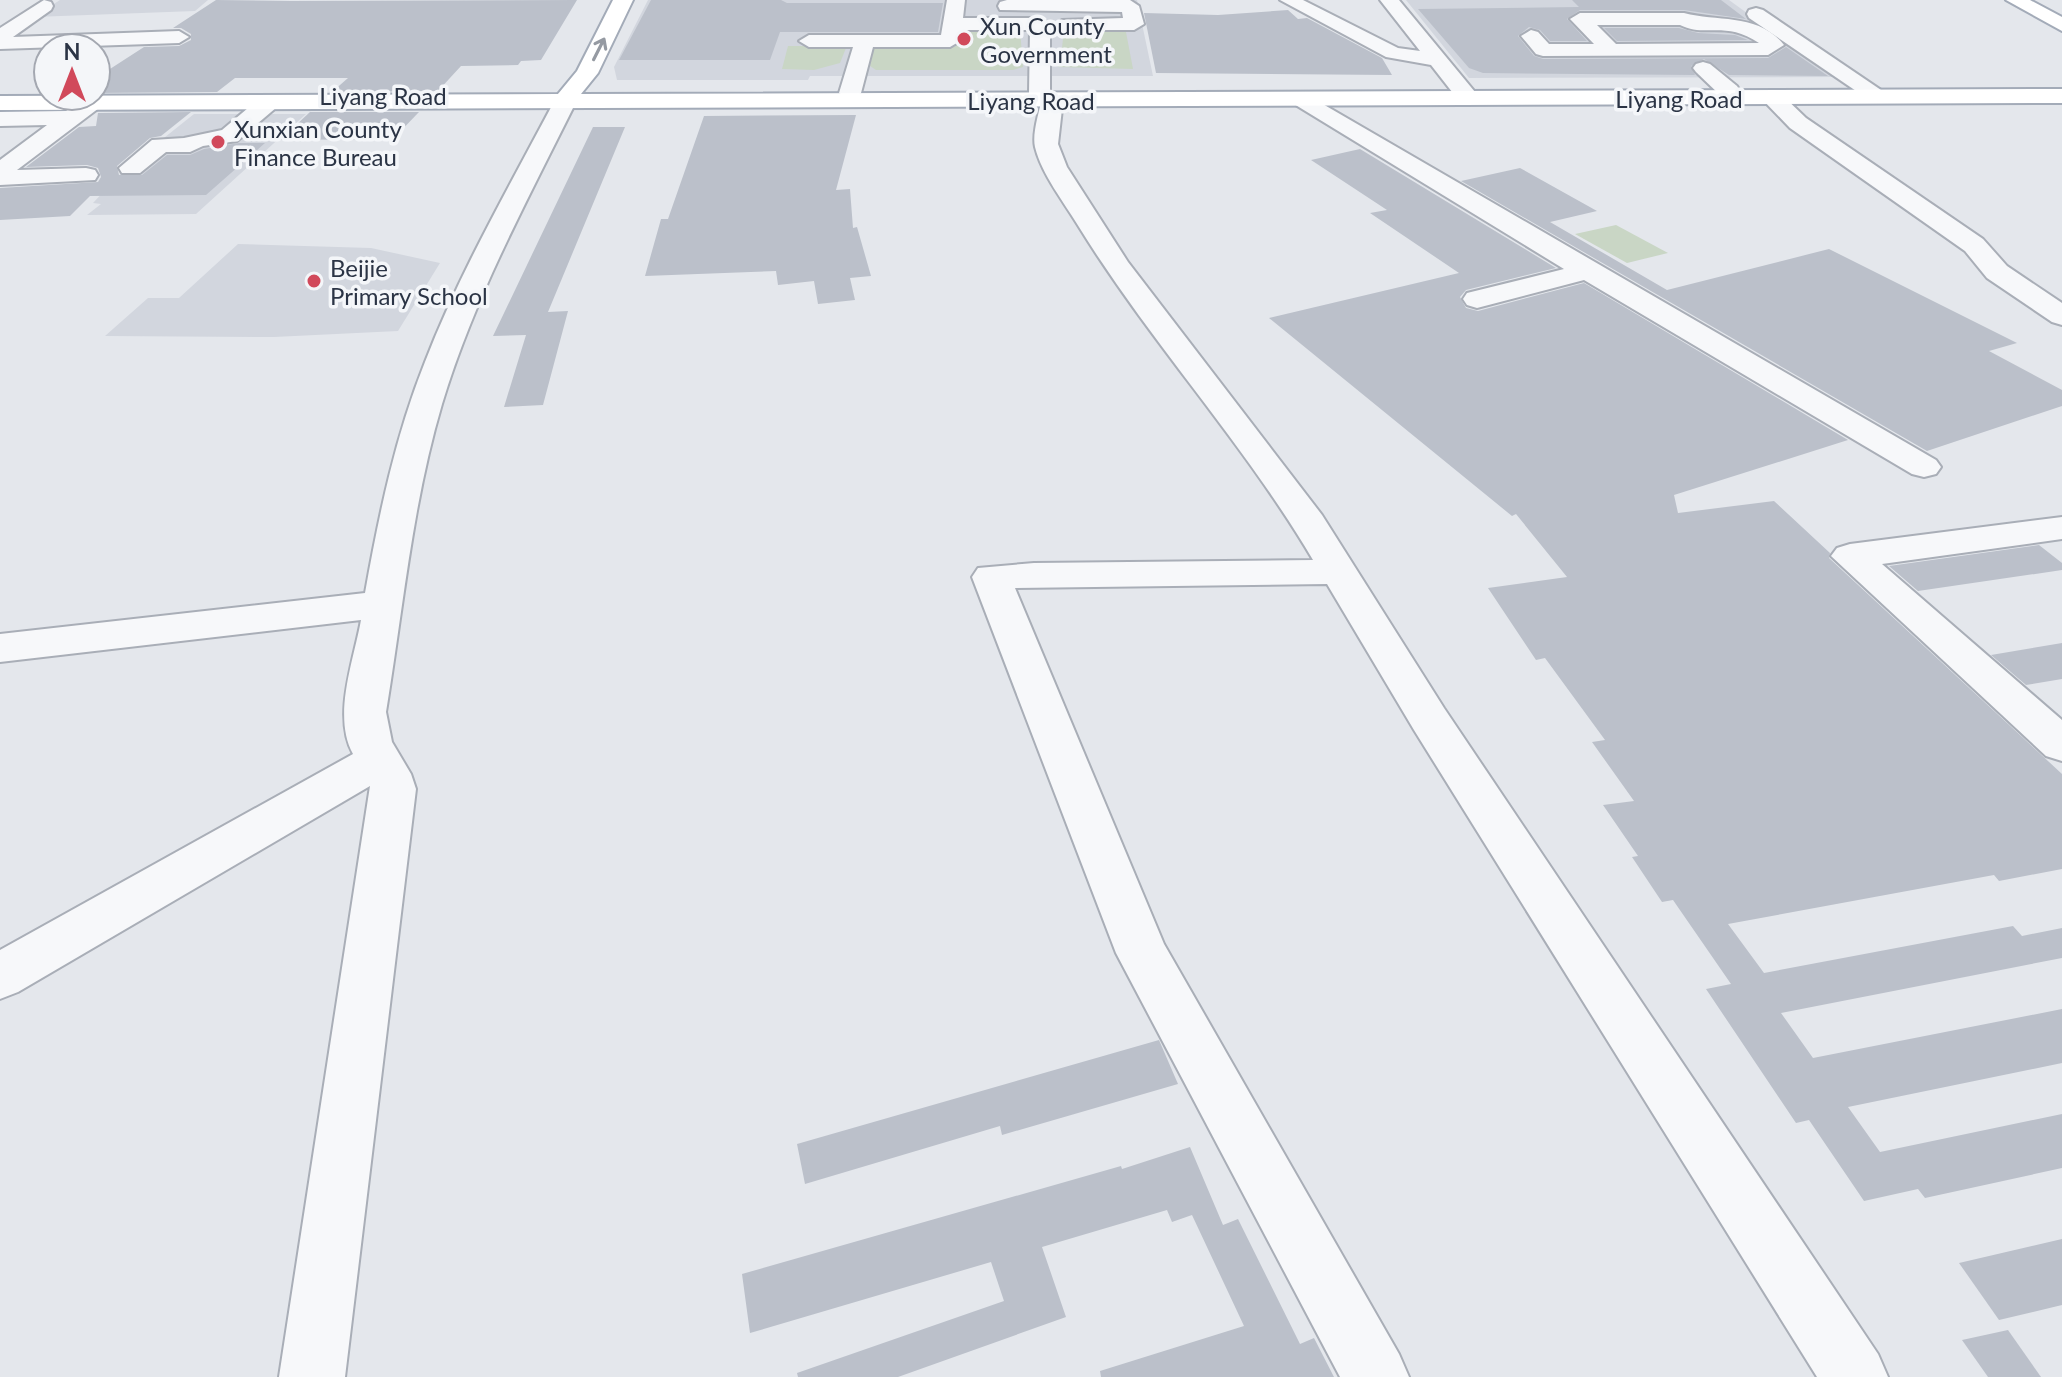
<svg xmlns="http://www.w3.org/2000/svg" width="2062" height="1377" viewBox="0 0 2062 1377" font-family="Lato,sans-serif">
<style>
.built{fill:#d2d6de}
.green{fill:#c9d6c5}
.building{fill:#bbc0ca}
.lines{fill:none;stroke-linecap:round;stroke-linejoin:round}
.minor-casing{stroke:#a9aeb7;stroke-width:4}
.major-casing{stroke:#a3abb8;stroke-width:4}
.minor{fill:#f7f8fa;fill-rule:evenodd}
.major{fill:#fff;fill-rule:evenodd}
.oneway{stroke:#959aa2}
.poi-dot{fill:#d1495b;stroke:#f4f6f9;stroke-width:3}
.labels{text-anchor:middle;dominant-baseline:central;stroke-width:7;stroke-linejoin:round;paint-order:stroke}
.far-poi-label{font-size:24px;fill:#2b3445;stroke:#f4f6f9;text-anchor:start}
.far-street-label{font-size:24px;fill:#2b3445;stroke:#f4f6f9}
</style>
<rect width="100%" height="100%" fill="#e4e7ec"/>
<g class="built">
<polygon points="60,0 208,0 195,11 34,17"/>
<polygon points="648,0 1137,0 1153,76 810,76 808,80 617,80 614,67"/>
<polygon points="1406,0 1729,0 1835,77 1469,78"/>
<polygon points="194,114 306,114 196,214 87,215 101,204 93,203 125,169"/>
<polygon points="238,244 371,248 440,263 398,331 274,337 105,336 148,298 179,298"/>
</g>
<g class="green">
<polygon points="1125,27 1133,69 1058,67 1056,54 1062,48 1064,29"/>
<polygon points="964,28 1020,29 1023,67 1013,70 876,70 870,66 874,49 955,47 958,31"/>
<polygon points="788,46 845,46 846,48 840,63 814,70 782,69"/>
<polygon points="1616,225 1668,253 1627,263 1575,234"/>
</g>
<g class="building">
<polygon points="216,0 291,1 577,0 541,60 521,61 518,65 461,66 438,91 332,92 348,78 235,78 217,92 96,93 96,78 144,47 179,46 191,40 191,34 181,28 173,28"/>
<polygon points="651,0 781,0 787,3 943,3 938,32 780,32 770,60 619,60"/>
<polygon points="1572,0 1721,0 1746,19 1684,10 1580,10 1567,19 1587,41 1550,41 1540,30 1529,27 1518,36 1534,56 1543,59 1768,58 1786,47 1828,76 1729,75 1704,59 1691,66 1695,75 1483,73 1469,68 1418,9 1579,7"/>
<polygon points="1288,10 1298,19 1307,18 1382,58 1392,75 1156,73 1144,13 1218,15"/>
<polygon points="1604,28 1679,28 1698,33 1735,35 1748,40 1617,41"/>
<polygon points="191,112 161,136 150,138 117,166 119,175 142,175 167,155 190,155 204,149 239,143 265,143 206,195 90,196 70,216 0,220 0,188 98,182 101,177 98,168 87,165 26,167 79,127 96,126 98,113"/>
<polygon points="310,112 419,112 393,139 280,140"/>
<polygon points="856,115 836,190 850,189 853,228 857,227 871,276 850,278 855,300 818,304 814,281 778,285 776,271 645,276 661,219 668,219 704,116"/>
<polygon points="593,127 625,127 548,312 568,311 543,405 504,407 526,335 493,336"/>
<polygon points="1360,149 1556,268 1466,290 1460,297 1466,308 1478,311 1584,283 1848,440 1674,495 1678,513 1774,501 1830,553 1829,558 2062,774 2062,869 1999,881 1994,875 1728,924 1764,973 2013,926 2022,936 2062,928 2062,958 1781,1013 1813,1058 2062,1009 2062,1063 1848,1107 1880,1152 2062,1114 2062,1168 1925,1198 1918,1189 1864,1201 1809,1120 1796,1123 1706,989 1731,984 1673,900 1662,902 1632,857 1638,856 1603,805 1634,801 1592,742 1605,740 1545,658 1536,660 1488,588 1567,577 1516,514 1512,516 1269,318 1459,273 1370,213 1387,210 1311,160"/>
<polygon points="1520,168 1597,211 1550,222 1667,290 1829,249 2017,343 1989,351 2062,390 2062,406 1927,451 1461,181"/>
<polygon points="2039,545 2062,563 2062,570 1918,591 1889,566"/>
<polygon points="2062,643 2062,679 2026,685 1991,655"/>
<polygon points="1159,1040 1178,1084 1002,1135 1000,1126 805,1184 797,1144"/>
<polygon points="1190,1147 1223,1225 1238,1219 1300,1344 1314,1338 1334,1377 1101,1377 1100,1371 1244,1326 1192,1215 1172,1222 1167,1210 1042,1247 1066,1317 898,1377 798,1377 797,1373 1004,1301 991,1262 750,1333 742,1274 1121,1166 1122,1169"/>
<polygon points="2062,1239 2062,1305 1999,1320 1959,1263"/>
<polygon points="2008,1330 2041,1377 1988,1377 1962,1340"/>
</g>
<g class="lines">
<defs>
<g id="minor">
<polygon points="44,0 51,2 53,6 51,10 13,37 179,31 189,37 179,43 0,49 0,28"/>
<path d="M947,0H965L963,18H1040L1050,24V94L1060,95L1063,100L1058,144L1067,167L1128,262L1322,515L1444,708L1878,1354L1888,1377H1817L1414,730L1327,584L1015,588L1164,944L1399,1354L1409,1377H1340L1116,953L972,577L978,568L1034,563L1313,560C1244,443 1150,342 1079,227C1064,202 1042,175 1035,147C1032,134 1039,112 1042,99L1032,98L1029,93L1030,30H962L960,41L950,47H873L861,93L850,99L839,93L853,47H809L799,41L809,35H941Z"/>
<polygon points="1007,0 1130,0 1139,6 1144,24 1134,30 1069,30 1062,28 1059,24 1062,20 1123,18 1122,12 1000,10 998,6 1000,2"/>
<polygon points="1280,0 1303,0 1398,48 1420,51 1380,0 1399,0 1475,92 1464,98 1456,97 1431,65 1386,57"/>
<polygon points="1756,8 1763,10 1881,90 1878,95 1862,95 1749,18 1747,14 1749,10"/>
<path d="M1580,13H1684C1718,22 1759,13 1784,45L1768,55L1543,56L1536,54L1521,36L1531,30L1538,32L1549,44H1594L1570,19ZM1597,25H1680C1706,38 1725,20 1759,43L1616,44Z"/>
<polygon points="1703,62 1710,64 1737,86 1740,91 1737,96 1721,96 1696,72 1693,68 1696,64"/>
<path d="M569,88L580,94C530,195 475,295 442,404C412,505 403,609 386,712L392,742L411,774L416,789L345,1377H279L370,786L18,992L0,999V950L353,754C332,716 354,660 361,620L0,662V634L365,593C379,515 395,437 425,362C461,269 512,182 558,94Z"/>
<polygon points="1772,91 1780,93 1806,118 1983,239 2007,266 2062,303 2062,325 2052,322 1987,278 1965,251 1790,128 1761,98"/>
<polygon points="1302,92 1936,460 1941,467 1936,474 1924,477 1912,474 1584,280 1477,308 1467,305 1463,299 1467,293 1564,269 1294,104 1291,99 1294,94"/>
<polygon points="269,95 277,97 280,102 277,107 237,141 203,146 190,152 166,152 140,173 122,173 119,168 152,140 184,138 222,130 261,97"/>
<polygon points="91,96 102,103 99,108 17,170 86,168 95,170 98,175 95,180 0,185 0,160 47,125 0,126 0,112 66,111"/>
<polygon points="2062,517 2062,539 1882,564 2062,720 2062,761 2046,756 1831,556 1837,548 1850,544"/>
</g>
<g id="major">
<polygon points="613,0 633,0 598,73 581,94 2062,89 2062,103 0,110 0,96 558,94 577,71"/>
<polygon points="2006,0 2030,0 2062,17 2062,31"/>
</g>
</defs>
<use href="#minor" class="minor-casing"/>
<use href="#major" class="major-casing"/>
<use href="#minor" class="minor"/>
<use href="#major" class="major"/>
</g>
<defs><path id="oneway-shaft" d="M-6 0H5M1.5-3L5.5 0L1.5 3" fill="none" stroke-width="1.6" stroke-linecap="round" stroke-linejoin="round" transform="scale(2)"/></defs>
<use class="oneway" href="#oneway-shaft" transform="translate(599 49) rotate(-63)"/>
<g class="poi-dot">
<circle cx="964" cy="39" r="8"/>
<circle cx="218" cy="142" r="8"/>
<circle cx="314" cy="281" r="8"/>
</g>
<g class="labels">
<g class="far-poi-label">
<text x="980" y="25">Xun County<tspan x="980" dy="28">Government</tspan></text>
<text x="234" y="128">Xunxian County<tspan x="234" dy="28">Finance Bureau</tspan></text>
<text x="330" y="267">Beijie<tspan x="330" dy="28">Primary School</tspan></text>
</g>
<g class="far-street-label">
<text x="383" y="95">Liyang Road</text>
<text x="1679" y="98">Liyang Road</text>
<text x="1031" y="100">Liyang Road</text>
</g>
</g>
<g transform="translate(72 72)"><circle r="38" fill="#f4f6f9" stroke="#a4a8b1" stroke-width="2"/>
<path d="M0-6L14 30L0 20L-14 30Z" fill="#d1495b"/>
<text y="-12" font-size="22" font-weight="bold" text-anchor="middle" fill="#2b3445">N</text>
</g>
</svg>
